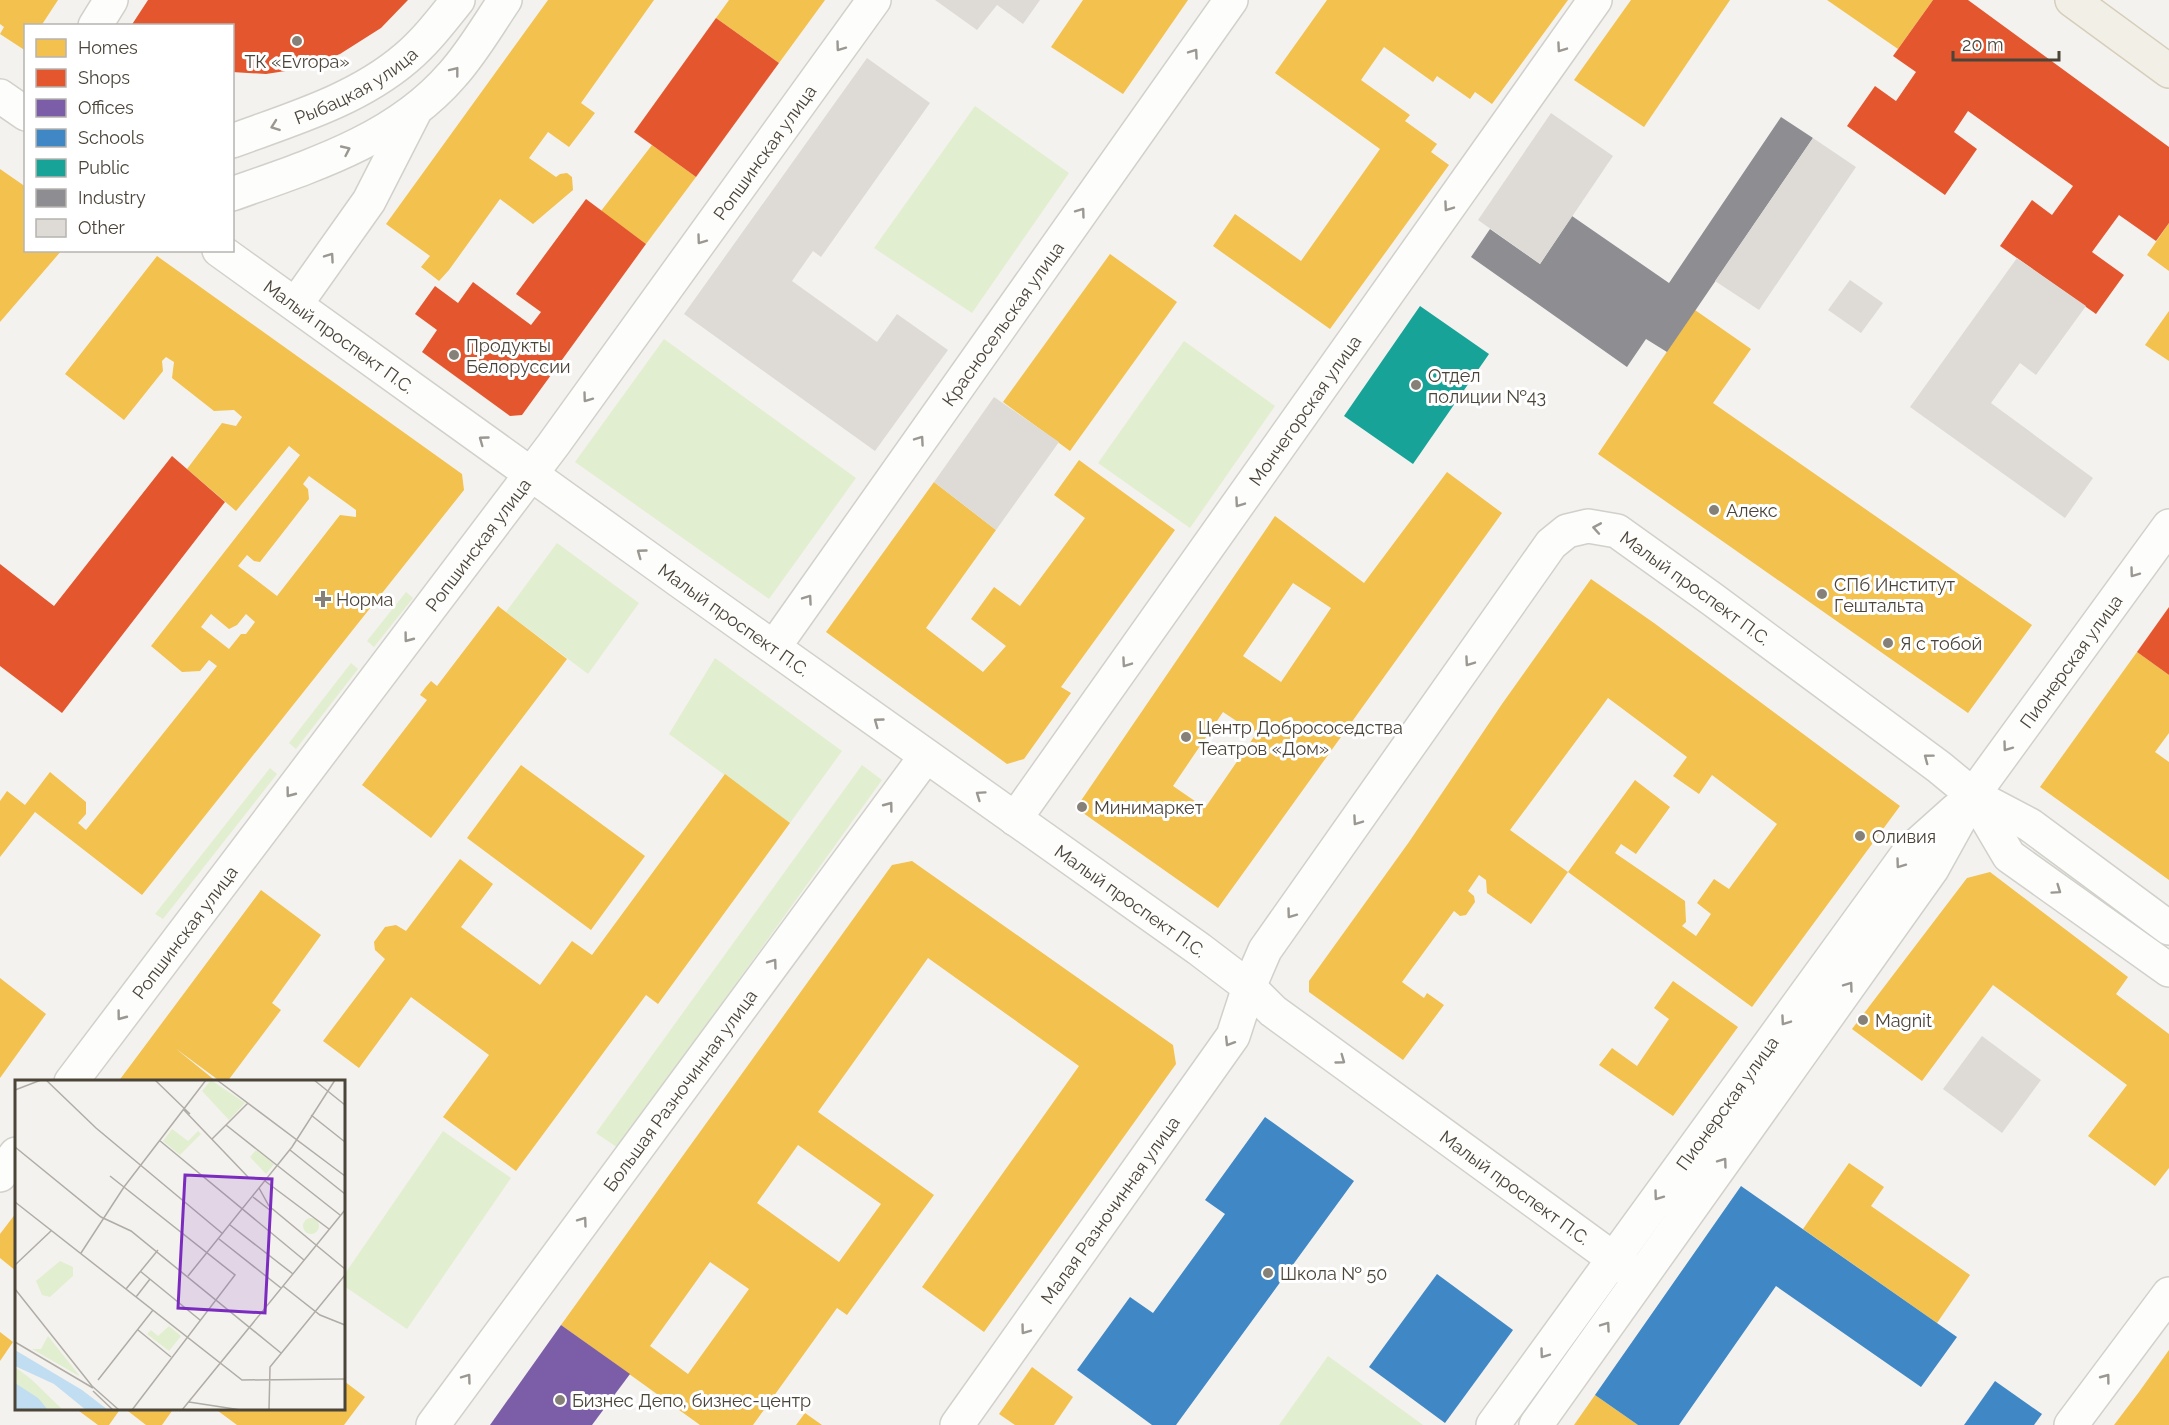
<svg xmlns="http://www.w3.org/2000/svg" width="2169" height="1425" viewBox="0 0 2169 1425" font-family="Raleway,sans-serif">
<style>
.green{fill:#e1eecf}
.homes{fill:#f2c14e;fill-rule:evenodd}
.shops{fill:#e4572e}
.offices{fill:#7b5ea7}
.schools{fill:#3f88c5}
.public{fill:#17a398}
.industry{fill:#8d8d92}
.building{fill:#dedbd6}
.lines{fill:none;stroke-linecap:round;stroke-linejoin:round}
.minor-casing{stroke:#d2d0cb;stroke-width:36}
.major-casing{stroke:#d6cebb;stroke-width:36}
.minor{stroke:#fdfdfc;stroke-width:33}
.major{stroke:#f2efe6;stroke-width:33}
.oneway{stroke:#9b9791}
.poi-dot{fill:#868178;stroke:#fff;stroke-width:2}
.labels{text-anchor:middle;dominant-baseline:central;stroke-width:6;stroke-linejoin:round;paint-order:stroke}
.poi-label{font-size:18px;fill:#4b4439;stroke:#fff;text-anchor:start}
.street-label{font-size:18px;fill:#4b4439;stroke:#fff}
.inset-road{fill:none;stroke:#b0aca6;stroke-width:1.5}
.view{fill:#7b2cbf;fill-opacity:0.15;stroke:#7b2cbf;stroke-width:3}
.inset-edge{fill:none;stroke:#4b4439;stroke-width:3}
</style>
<rect width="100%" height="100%" fill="#f4f2ee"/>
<g class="green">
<polygon points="975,106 1069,173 972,313 874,248"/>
<polygon points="664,339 856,478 769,599 575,462"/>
<polygon points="1184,341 1275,406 1190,528 1098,463"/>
<polygon points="557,543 639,603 588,674 506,612"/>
<polygon points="406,592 413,598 374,647 367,641"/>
<polygon points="715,658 842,751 790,823 669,734"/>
<polygon points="351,663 358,669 296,749 289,743"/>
<polygon points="862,765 882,780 618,1148 596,1133"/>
<polygon points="270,768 277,774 163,919 155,914"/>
<polygon points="443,1131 511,1178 407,1329 344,1286 344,1275"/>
<polygon points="1328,1356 1423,1425 1279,1425"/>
</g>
<g class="homes">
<polygon points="0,0 58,0 41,26 26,26 26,51 0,34 4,27 0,24"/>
<polygon points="548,0 654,0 581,103 595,113 569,147 548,132 529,158 556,177 560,174 567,173 572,177 573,190 533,224 500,199 449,270 439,281 421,267 430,256 386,224"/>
<polygon points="729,0 825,0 779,63 716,18"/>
<polygon points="1083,0 1188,0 1123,94 1051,47"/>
<polygon points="1327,0 1568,0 1492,104 1475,92 1470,99 1437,76 1433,82 1384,47 1361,80 1410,115 1405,121 1437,144 1431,152 1449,165 1330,329 1213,246 1235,214 1301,261 1380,149 1275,73"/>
<polygon points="1631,0 1730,0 1644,127 1574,80"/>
<polygon points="1827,0 1933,0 1898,49"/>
<polygon points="652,145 696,177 646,244 601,211"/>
<polygon points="0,169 26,187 26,250 62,250 0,322"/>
<polygon points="2169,223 2169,271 2147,255"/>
<polygon points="1110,254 1177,302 1070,451 1003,402"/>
<path d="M157,256L462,474L464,490L142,895L35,812L0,857V801L7,791L25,805L50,772L86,802V814L78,823L86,830L217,666L209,660L200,671L182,672L151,646L300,455L289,446L236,511L187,469L222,423L236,426L242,417L234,410L214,411L172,378L174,362L166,357L162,361L163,371L124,420L65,374ZM309,476L356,510V517L340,515L277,596L238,566L247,555L254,561L260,562L309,499L308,489L303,484ZM211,614L229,629L237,625L246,614L255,622L246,634H241L229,649L201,627Z"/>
<polygon points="1695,310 1751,349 1713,403 2032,625 1968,713 1598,454"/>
<polygon points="2169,311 2169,361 2145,345"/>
<polygon points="1079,460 1175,530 1061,687 1071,693 1024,759 1007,764 826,632 934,482 996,530 926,628 983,672 1006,646 971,619 994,587 1020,606 1085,518 1054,495"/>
<path d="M1447,472L1502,513L1218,908L1076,808L1275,516L1364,583ZM1293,583L1331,608L1281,682L1243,656ZM1223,712L1256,734L1205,808L1173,786Z"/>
<polygon points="1591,579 1654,623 1900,806 1752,1007 1568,872 1635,780 1670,807 1636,854 1621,844 1615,853 1685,901 1686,922 1682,926 1696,936 1711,914 1697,903 1714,879 1729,889 1777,824 1712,775 1699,794 1673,776 1687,757 1608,698 1510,830 1568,872 1531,924 1487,893 1486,880 1479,875 1468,891 1474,896 1475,902 1466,915 1460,916 1454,911 1402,982 1424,998 1427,993 1444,1005 1403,1060 1309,992 1309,981 1409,842 1502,704"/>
<polygon points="498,606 567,659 431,838 362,785 427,700 420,695 425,688 431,681 437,686"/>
<polygon points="2137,652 2169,675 2169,733 2155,752 2169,762 2169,880 2040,787"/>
<polygon points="521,765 645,856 591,930 467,838"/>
<polygon points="725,774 790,823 658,1004 646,995 516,1171 443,1117 489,1055 411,997 359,1068 323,1041 385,959 375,950 374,942 385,927 396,925 406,931 460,859 493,884 461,927 540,985 572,941 592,955"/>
<path d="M912,861L1173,1045L1176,1064L984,1332L922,1287L1079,1066L928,958L818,1112L934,1195L847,1315L837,1308L753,1425H700L561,1325L892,865ZM798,1145L881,1204L839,1262L757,1203ZM710,1262L749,1289L688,1374L650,1346Z"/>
<polygon points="1990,872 2128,977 2116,994 2169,1034 2169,1168 2155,1186 2088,1136 2127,1085 1993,985 1922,1081 1852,1029 1967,878"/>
<polygon points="261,890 321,935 272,1003 281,1010 227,1082 221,1082 175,1048 217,1082 118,1082"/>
<polygon points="0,978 46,1014 0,1078"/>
<polygon points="1673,981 1738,1027 1673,1116 1599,1065 1612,1048 1637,1066 1669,1019 1654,1008"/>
<polygon points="1849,1163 1884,1187 1871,1206 1970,1275 1937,1323 1803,1229"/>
<polygon points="16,1213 16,1271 0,1258 0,1234"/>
<polygon points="0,1332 13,1342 0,1361"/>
<polygon points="2169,1350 2169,1425 2114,1425 2139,1392"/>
<polygon points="1032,1367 1073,1397 1054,1425 1015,1425 999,1414"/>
<polygon points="344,1381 365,1397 344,1425 237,1425 214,1408 344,1408"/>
<polygon points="1595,1395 1638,1425 1574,1425"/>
<polygon points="81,1408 121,1408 109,1425 98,1425 79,1411"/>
<polygon points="124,1408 174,1408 162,1425 146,1425"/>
<polygon points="805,1413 822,1425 796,1425"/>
</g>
<g class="shops">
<polygon points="148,0 408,0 381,28 340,54 305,68 266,74 232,72 232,26 131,26"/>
<polygon points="1933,0 1968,0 2169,147 2169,223 2156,241 2119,215 2092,252 2124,275 2096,314 2000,246 2032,200 2052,215 2073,186 1968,111 1954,132 1977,149 1945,195 1847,126 1875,86 1896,101 1916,72 1893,56"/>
<polygon points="716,18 779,63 696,177 634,132"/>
<polygon points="586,199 646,244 522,415 510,416 422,352 437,330 415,314 435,286 458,303 473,282 531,325 541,312 516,294"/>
<polygon points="172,456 225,502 62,713 0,666 0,564 54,606"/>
<polygon points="2169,607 2169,675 2137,652"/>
</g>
<polygon class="offices" points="561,1325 630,1374 592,1425 490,1425"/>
<g class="schools">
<polygon points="1265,1117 1354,1181 1176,1425 1152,1425 1077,1370 1130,1297 1153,1313 1225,1214 1205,1200"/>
<polygon points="1741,1186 1957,1337 1921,1387 1776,1286 1679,1425 1638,1425 1595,1395"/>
<polygon points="1437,1274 1513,1330 1445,1423 1369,1367"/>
<polygon points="1995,1381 2042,1414 2034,1425 1964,1425"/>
</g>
<polygon class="public" points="1420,306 1489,354 1413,464 1344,416"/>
<polygon class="industry" points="1781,117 1813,138 1667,352 1646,339 1627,367 1471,257 1490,229 1540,264 1572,216 1669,283"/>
<g class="building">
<polygon points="935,0 1040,0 1023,24 997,5 977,30"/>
<polygon points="867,58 930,103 821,257 813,251 792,281 877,342 897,314 948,350 875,451 684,314"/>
<polygon points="1551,113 1613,156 1540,264 1478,220"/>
<polygon points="1813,138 1856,167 1759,310 1715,281"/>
<polygon points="2017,258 2086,306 2036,375 2020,363 1991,403 2093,478 2065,518 1910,407"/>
<polygon points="1850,280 1883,303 1861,333 1828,310"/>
<polygon points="994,397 1059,442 996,530 934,482"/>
<polygon points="1982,1036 2041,1080 2002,1133 1943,1089"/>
</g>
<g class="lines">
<defs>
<g id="minor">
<polyline points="95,26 111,0"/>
<polyline points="0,96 26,114"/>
<path id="s1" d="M232,141C292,119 357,100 406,58C426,41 442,20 458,0"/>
<path d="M232,194C311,166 396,140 452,75C472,53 488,25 505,0"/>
<path id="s2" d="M219,250L684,584L1199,949L1249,987L1273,1011L1640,1278"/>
<polyline points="296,304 369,201 414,113"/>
<path id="s3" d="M774,647L1231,0"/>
<polyline points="1973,795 2009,856 2169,970"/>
<path id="s4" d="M1015,819L1595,0"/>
<path id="s5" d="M71,1082L553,445L874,0"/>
<polyline points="0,1175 16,1154"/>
<path id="s6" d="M433,1425L926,756"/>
<path id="s7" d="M957,1425L1233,1036L1249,987L1265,950L1551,544L1567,531L1588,526L1617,531L1712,599L1939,767L1973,795L2030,825L2169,928"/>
<path id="s8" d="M1493,1425L1909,852L1956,810"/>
<path id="s9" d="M1536,1425L1932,869L1973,795L2169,526"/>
<polyline points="2071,1425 2169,1294"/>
</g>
<polyline id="major" points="2072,0 2169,71"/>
</defs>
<use href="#minor" class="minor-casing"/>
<use href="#major" class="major-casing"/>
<use href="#minor" class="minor"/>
<use href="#major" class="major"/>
</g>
<defs><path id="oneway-chevron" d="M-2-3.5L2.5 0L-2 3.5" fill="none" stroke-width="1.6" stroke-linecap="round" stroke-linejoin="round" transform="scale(1.5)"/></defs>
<g class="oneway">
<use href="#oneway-chevron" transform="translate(840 47) rotate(126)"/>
<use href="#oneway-chevron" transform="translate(1561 48) rotate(125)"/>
<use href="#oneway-chevron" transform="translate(1194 53) rotate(-55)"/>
<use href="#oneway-chevron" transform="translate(455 71) rotate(-52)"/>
<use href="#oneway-chevron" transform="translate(275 126) rotate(160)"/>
<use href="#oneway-chevron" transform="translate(346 150) rotate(-25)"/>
<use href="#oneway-chevron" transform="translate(1448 207) rotate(125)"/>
<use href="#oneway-chevron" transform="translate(1081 212) rotate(-54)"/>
<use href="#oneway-chevron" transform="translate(701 240) rotate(126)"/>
<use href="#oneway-chevron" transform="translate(330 257) rotate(-55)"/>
<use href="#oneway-chevron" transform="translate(587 398) rotate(126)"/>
<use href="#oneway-chevron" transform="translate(483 440) rotate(-144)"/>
<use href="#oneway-chevron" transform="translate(920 440) rotate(-55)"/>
<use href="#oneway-chevron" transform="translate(1239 503) rotate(125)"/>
<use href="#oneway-chevron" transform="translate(1597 528) rotate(-170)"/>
<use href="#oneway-chevron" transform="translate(641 553) rotate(-144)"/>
<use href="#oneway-chevron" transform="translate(2134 573) rotate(126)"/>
<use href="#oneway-chevron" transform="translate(808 599) rotate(-55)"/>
<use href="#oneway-chevron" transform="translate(408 638) rotate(127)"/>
<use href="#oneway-chevron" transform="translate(1469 662) rotate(125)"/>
<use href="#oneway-chevron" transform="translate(1126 663) rotate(125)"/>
<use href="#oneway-chevron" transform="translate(878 722) rotate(-144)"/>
<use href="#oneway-chevron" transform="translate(2007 747) rotate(126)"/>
<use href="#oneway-chevron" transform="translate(1928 758) rotate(-143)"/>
<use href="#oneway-chevron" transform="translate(290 793) rotate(127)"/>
<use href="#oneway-chevron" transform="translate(980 795) rotate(-145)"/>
<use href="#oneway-chevron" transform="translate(889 806) rotate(-53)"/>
<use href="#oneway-chevron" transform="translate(1357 821) rotate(125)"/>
<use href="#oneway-chevron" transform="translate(1900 864) rotate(126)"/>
<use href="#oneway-chevron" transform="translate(2057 890) rotate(35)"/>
<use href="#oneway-chevron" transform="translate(1291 914) rotate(126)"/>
<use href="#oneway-chevron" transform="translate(773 963) rotate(-54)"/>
<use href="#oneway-chevron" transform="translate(1849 986) rotate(-54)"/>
<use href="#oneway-chevron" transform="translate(121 1016) rotate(127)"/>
<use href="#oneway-chevron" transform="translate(1785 1021) rotate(125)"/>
<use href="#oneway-chevron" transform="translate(1229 1042) rotate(122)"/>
<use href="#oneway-chevron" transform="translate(1341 1060) rotate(36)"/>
<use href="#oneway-chevron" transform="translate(1723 1162) rotate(-54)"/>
<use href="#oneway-chevron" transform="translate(1658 1196) rotate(126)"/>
<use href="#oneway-chevron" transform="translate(583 1221) rotate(-54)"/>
<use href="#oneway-chevron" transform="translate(1606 1326) rotate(-55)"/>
<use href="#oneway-chevron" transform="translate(1025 1330) rotate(126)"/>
<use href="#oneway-chevron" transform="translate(1544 1354) rotate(126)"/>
<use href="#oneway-chevron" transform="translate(467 1378) rotate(-54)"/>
<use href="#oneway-chevron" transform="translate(2106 1378) rotate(-53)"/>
</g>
<g class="poi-dot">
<circle cx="297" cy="41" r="6"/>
<circle cx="454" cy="355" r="6"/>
<circle cx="1416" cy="385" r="6"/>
<circle cx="1714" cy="510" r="6"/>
<circle cx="1822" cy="594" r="6"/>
<path d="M320 590h6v6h6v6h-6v6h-6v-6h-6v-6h6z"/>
<circle cx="1888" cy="643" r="6"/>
<circle cx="1186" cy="737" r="6"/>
<circle cx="1082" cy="807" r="6"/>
<circle cx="1860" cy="836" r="6"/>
<circle cx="1863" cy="1020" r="6"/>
<circle cx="1268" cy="1273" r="6"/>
<circle cx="560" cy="1400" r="6"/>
</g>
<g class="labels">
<g class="poi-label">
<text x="297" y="61" text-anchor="middle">ТК «Evropa»</text>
<text x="466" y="345">Продукты<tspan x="466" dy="21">Белоруссии</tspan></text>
<text x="1428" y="375">Отдел<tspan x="1428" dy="21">полиции №43</tspan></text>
<text x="1726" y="510">Алекс</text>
<text x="1834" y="584">СПб Институт<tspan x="1834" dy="21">Гештальта</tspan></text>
<text x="336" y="599">Норма</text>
<text x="1900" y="643">Я с тобой</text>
<text x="1198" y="727">Центр Добрососедства<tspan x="1198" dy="21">Театров «Дом»</tspan></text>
<text x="1094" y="807">Минимаркет</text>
<text x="1872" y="836">Оливия</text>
<text x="1875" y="1020">Magnit</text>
<text x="1280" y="1273">Школа № 50</text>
<text x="572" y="1400">Бизнес Депо, бизнес-центр</text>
</g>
<g class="street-label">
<text stroke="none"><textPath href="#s1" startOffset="136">Рыбацкая улица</textPath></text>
<text stroke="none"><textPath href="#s5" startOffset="1160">Ропшинская улица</textPath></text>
<text stroke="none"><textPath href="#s3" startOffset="396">Красносельская улица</textPath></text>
<text stroke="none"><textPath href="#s2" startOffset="148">Малый проспект П.С.</textPath></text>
<text stroke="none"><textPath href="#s4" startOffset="501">Мончегорская улица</textPath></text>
<text stroke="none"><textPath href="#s5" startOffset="674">Ропшинская улица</textPath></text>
<text stroke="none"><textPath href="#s7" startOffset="1234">Малый проспект П.С.</textPath></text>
<text stroke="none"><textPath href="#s2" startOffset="634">Малый проспект П.С.</textPath></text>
<text stroke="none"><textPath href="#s9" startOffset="933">Пионерская улица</textPath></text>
<text stroke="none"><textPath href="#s2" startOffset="1120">Малый проспект П.С.</textPath></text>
<text stroke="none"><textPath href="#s5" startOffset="188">Ропшинская улица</textPath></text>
<text stroke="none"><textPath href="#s6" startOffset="416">Большая Разночинная улица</textPath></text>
<text stroke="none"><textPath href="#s8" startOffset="398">Пионерская улица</textPath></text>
<text stroke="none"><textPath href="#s2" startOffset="1600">Малый проспект П.С.</textPath></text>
<text stroke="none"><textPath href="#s7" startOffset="264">Малая Разночинная улица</textPath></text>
</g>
</g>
<g transform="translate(15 1080)">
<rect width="330" height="330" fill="#f4f2ee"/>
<path d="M196,0L230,23L214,40L187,11ZM157,49L173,61L183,51L186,54L165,75L148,61ZM241,70L259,84L251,94L235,77ZM288 146a8 8 0 1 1 16 0a8 8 0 1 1-16 0ZM45,181L58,187V196L35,217L27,215L21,201ZM154,246L166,256L154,271L132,254L136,250L143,256ZM33,256L64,295V296L17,269H26ZM0,287L16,299L48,330H33L0,303Z" fill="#e1eecf"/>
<path d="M0,270L67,310L93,330H71L39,304L0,286ZM0,303L23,318L33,330H1Z" fill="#c0ddf1"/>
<path class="inset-road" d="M31,0L81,48L208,154M140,0L175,34M202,0L330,96M299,0L330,25M0,10L26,0M168,29L233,97M296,35L330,62M211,45L325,135M197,59L233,23M144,60L289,180M0,67L86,137L116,151L266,273M275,70L330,114M95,96L220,195L117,330M250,101L314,149M244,108L254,126L330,189M238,117L256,131M0,122L227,300L330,299M215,145L278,194M204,159L266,208M66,173L109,107L191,0M0,185L37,150M125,191L185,240M173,196L277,67L320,0M268,206L305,235L330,245M0,209L77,306L104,330M111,209L143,170M121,217L135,199M123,250L156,277M0,262L78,308M83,300L138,230M78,311L98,330M174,322L226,330M167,330L330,130M254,330L255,287L330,195"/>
<path class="view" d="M170,95L257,99L250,233L163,228Z"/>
<rect width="330" height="330" class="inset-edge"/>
</g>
<rect x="24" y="24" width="210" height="228" fill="#ffffff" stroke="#b7b4b0" stroke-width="1.5"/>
<rect x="36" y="39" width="30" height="18" fill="#f2c14e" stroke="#b7b4b0" stroke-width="1.5"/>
<text x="78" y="54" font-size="18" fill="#4b4439">Homes</text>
<rect x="36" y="69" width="30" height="18" fill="#e4572e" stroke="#b7b4b0" stroke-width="1.5"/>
<text x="78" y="84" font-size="18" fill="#4b4439">Shops</text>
<rect x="36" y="99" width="30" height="18" fill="#7b5ea7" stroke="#b7b4b0" stroke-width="1.5"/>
<text x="78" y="114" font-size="18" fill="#4b4439">Offices</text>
<rect x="36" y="129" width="30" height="18" fill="#3f88c5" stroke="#b7b4b0" stroke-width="1.5"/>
<text x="78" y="144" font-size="18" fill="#4b4439">Schools</text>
<rect x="36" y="159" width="30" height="18" fill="#17a398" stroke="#b7b4b0" stroke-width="1.5"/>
<text x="78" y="174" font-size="18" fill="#4b4439">Public</text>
<rect x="36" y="189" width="30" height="18" fill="#8d8d92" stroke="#b7b4b0" stroke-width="1.5"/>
<text x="78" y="204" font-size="18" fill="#4b4439">Industry</text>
<rect x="36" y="219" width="30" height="18" fill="#dedbd6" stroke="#b7b4b0" stroke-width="1.5"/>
<text x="78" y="234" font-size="18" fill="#4b4439">Other</text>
<path d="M1953 51v9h106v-9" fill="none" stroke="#4b4439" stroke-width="3"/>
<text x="1962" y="51" font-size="18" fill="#4b4439" stroke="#ffffff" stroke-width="4.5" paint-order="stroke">20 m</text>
</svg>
